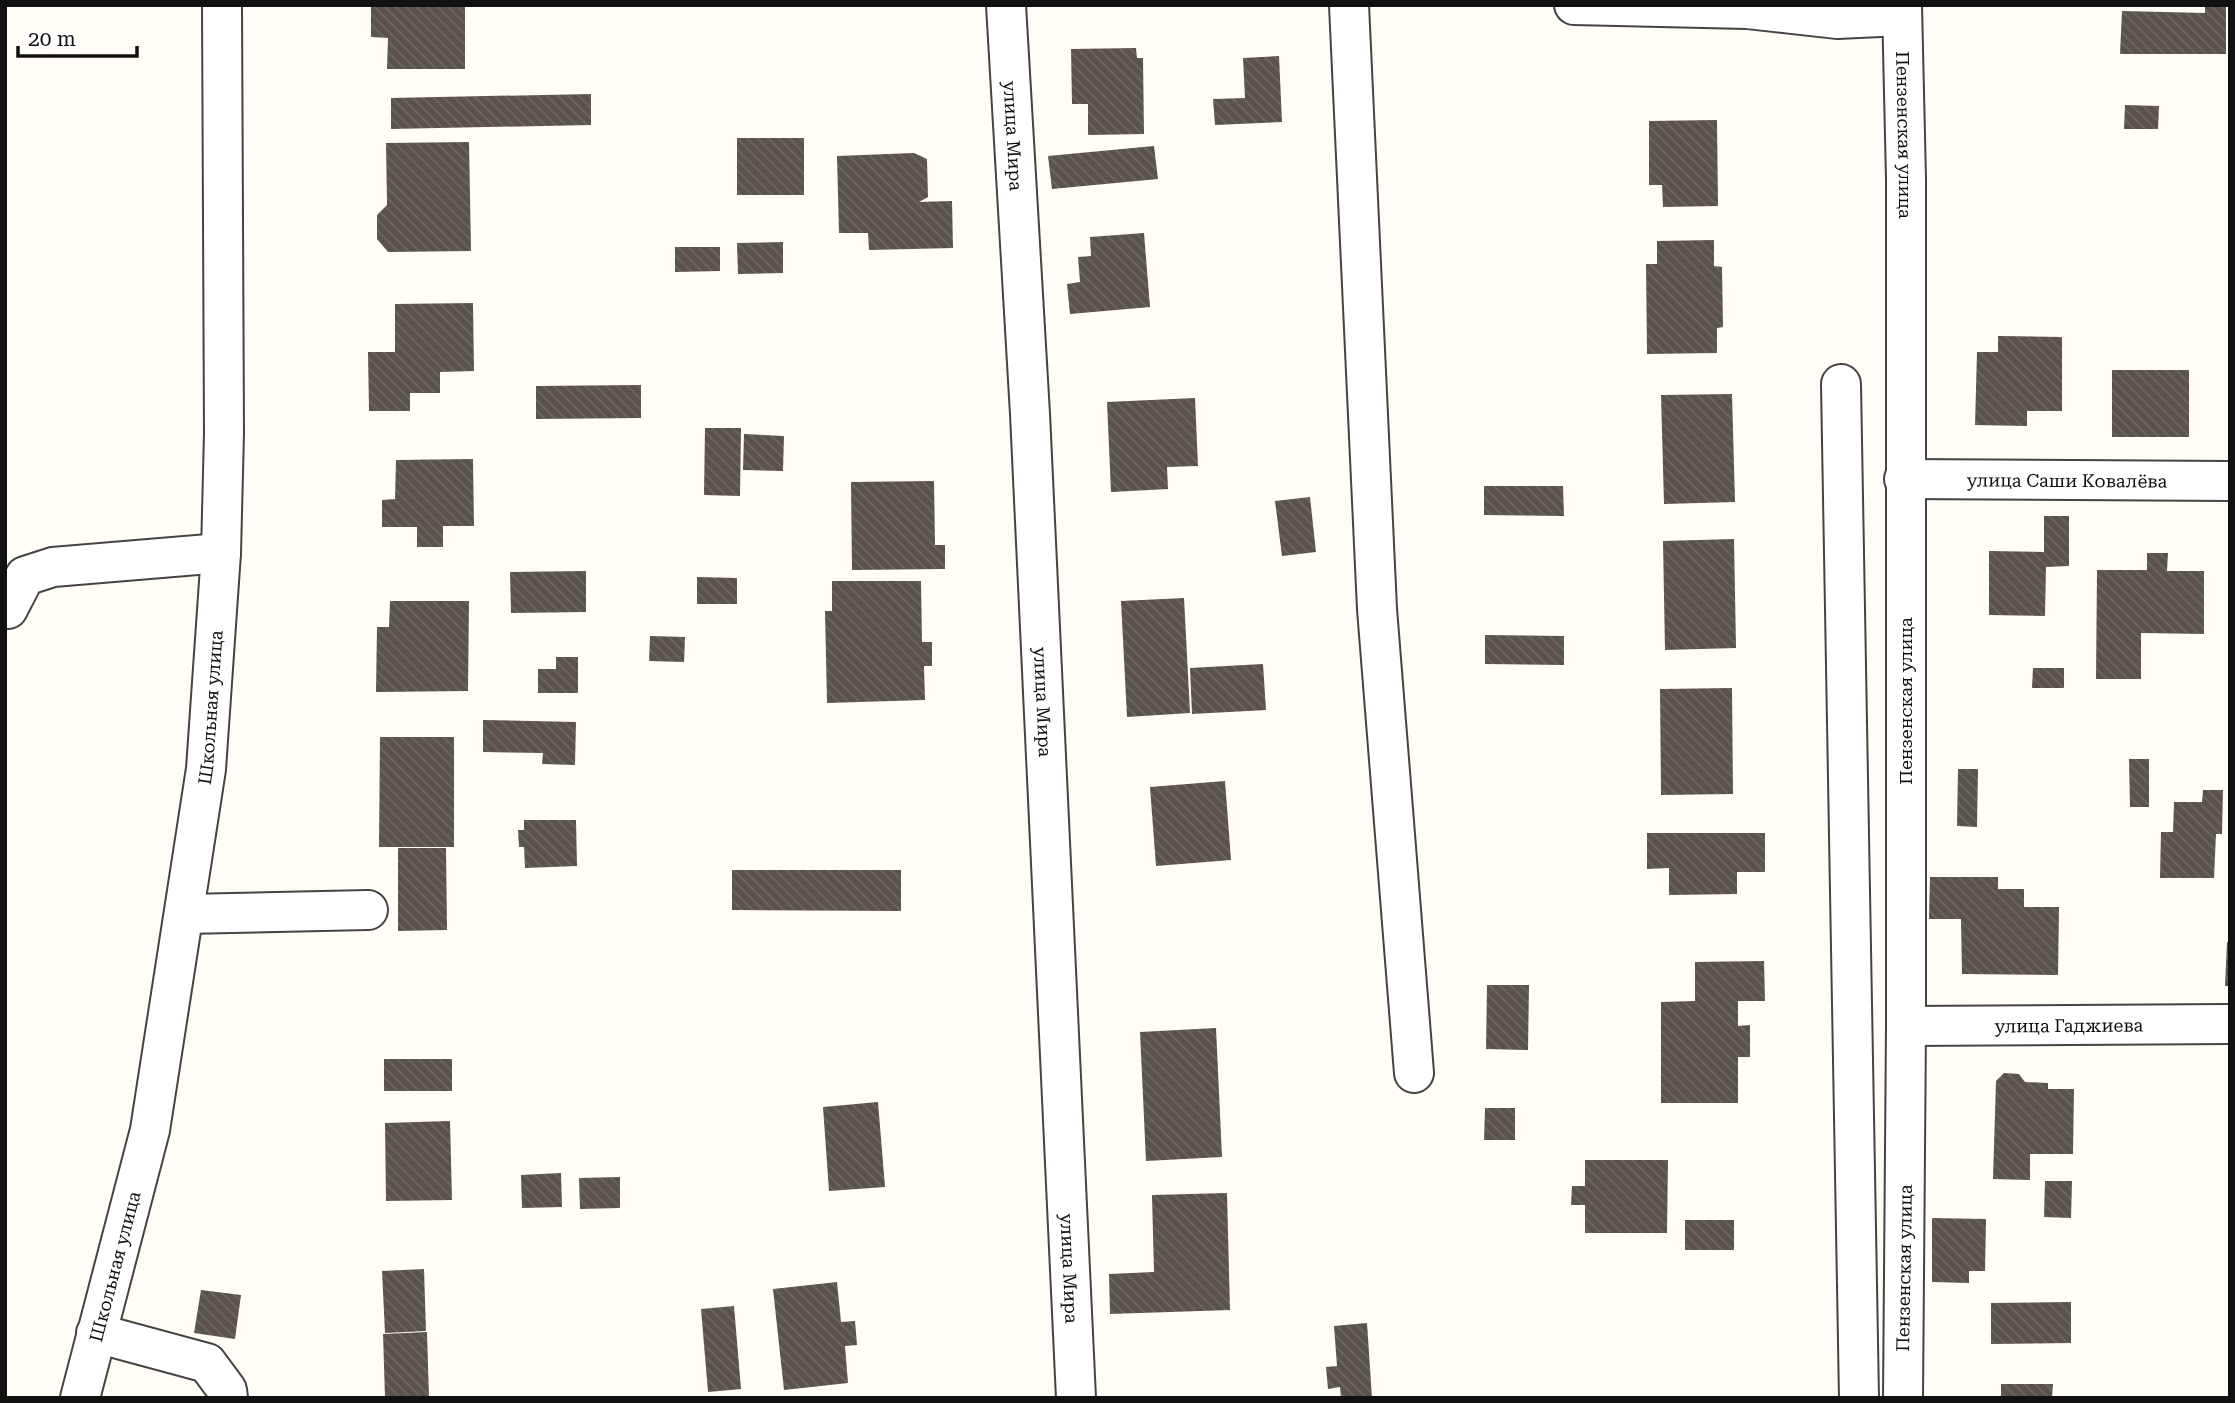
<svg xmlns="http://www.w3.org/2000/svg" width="2235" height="1403" viewBox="0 0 2235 1403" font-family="'Roboto Serif',serif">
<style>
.building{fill:url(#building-back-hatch)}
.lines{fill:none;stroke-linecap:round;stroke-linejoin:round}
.minor-casing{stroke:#444;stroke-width:42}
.minor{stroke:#fff;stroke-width:38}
.labels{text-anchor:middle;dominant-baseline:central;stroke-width:7;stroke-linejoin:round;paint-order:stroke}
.street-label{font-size:18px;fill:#111;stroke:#fff}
</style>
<defs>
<pattern id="building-back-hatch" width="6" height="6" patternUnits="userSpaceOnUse" patternTransform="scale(1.75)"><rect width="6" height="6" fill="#5a524d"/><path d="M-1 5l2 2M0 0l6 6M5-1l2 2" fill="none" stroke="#6d6662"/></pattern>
</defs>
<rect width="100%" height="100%" fill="#fffdf5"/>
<g class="building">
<polygon points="371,5 465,5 465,69 387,69 388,38 371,37"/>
<polygon points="2205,5 2226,5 2226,54 2120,54 2122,11 2205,13"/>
<polygon points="1136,48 1137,58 1143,58 1144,134 1088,135 1088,104 1072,104 1071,49"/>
<polygon points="1279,56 1282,122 1215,125 1213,99 1245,98 1243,58"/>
<polygon points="591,94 591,125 391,129 391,98"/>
<polygon points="2125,105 2159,106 2158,129 2124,129"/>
<polygon points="1717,120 1718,206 1663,207 1662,185 1649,185 1649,121"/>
<rect x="737" y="138" width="67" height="57"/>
<polygon points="469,142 471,251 388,252 377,239 377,215 387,205 386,143"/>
<polygon points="1154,146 1158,179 1052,189 1048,156"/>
<polygon points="914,153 927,159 928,197 919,202 952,201 953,248 869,250 868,233 839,233 837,156"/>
<polygon points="1144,233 1150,307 1070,314 1067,284 1080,282 1078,257 1091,256 1090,237"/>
<polygon points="1714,240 1714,266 1722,267 1723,327 1717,328 1717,353 1647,354 1646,264 1657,264 1657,241"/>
<polygon points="783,242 783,273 738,274 737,243"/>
<polygon points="675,247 720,247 720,271 675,272"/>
<polygon points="473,303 474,371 440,372 440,393 410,393 410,411 369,411 368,352 395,352 395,304"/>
<polygon points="1998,336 2062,337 2062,411 2027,411 2027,426 1975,425 1977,352 1998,352"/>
<rect x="2112" y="370" width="77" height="67"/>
<polygon points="641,385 641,418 536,419 536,386"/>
<polygon points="1732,394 1735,502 1664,504 1661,395"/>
<polygon points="1195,398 1198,466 1167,467 1168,489 1111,492 1107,402"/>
<polygon points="705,428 741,428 740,496 704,495"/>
<polygon points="744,434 784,436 783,471 743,470"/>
<polygon points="473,459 474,526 443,526 443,547 417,547 417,527 382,527 382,500 395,499 396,460"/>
<polygon points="934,481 935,545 945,545 945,569 852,570 851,482"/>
<polygon points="1484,486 1563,486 1564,516 1484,515"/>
<polygon points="1310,497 1316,552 1282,556 1275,501"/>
<polygon points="2044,516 2069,516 2069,566 2046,567 2045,616 1989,615 1989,551 2044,552"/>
<polygon points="1734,539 1736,648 1665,650 1663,541"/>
<polygon points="2147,553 2168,553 2167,571 2204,571 2204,634 2141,633 2141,679 2096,679 2097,570 2147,570"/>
<polygon points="586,571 586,612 511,613 510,572"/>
<polygon points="697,577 737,578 737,604 697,604"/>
<polygon points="832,581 921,581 922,642 932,642 932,666 924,666 925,700 827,703 825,611 832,611"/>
<polygon points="1184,598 1190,713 1127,717 1121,601"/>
<polygon points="390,601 469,601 468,691 376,692 377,627 389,627"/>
<polygon points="1485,635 1564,636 1564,665 1485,664"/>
<polygon points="650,636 685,637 684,662 649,661"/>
<polygon points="556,657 578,657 578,693 538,693 538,669 556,669"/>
<polygon points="1263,664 1266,710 1192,714 1190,668"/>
<polygon points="2033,668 2064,668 2064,688 2032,688"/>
<polygon points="1732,688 1733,794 1661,795 1660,689"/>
<polygon points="483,720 576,722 575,765 542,764 543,753 483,752"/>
<polygon points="380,737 454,737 454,847 379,847"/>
<polygon points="2129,759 2149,759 2149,807 2130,807"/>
<polygon points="1958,769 1978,769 1977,827 1957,826"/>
<polygon points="1225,781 1231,860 1156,866 1150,787"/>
<polygon points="2203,790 2223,790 2222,834 2216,834 2214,878 2160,878 2161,832 2173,832 2174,802 2202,802"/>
<polygon points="524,820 576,820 577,866 525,868 524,847 519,847 518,830 524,830"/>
<polygon points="1647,833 1765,833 1765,872 1737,872 1737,894 1669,895 1669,868 1647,869"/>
<polygon points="398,848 446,848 447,930 398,931"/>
<polygon points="732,870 901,870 901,911 732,910"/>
<polygon points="1930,877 1998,877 1998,889 2024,889 2024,907 2059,907 2058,975 1962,974 1961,919 1929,919"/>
<polygon points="2227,942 2230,942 2230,986 2225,986"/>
<polygon points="1764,961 1765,1001 1738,1001 1738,1026 1750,1025 1750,1057 1738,1057 1738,1103 1661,1103 1661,1002 1695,1001 1695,962"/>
<polygon points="1487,985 1529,985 1528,1050 1486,1049"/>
<polygon points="1216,1028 1222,1157 1146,1161 1140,1032"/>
<rect x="384" y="1059" width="68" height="32"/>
<polygon points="2004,1073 2019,1074 2025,1082 2048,1083 2048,1089 2074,1089 2073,1154 2030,1154 2030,1180 1993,1179 1996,1081"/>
<polygon points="878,1102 885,1187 829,1191 823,1107"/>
<polygon points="1485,1108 1515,1108 1515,1140 1484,1140"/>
<polygon points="450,1121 452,1200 386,1201 385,1123"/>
<polygon points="1585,1160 1668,1160 1667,1233 1585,1233 1585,1205 1571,1205 1572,1186 1585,1186"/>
<polygon points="561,1173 562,1207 522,1208 521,1175"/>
<polygon points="620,1177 620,1208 580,1209 579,1178"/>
<polygon points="2045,1181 2072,1181 2071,1218 2044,1217"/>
<polygon points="1227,1193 1230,1310 1110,1314 1109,1274 1154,1272 1152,1195"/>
<polygon points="1932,1218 1986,1219 1985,1271 1969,1271 1969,1283 1932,1282"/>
<rect x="1685" y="1220" width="49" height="30"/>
<polygon points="424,1269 426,1331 385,1333 382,1271"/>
<polygon points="837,1282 841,1322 855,1321 857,1345 845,1346 848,1383 784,1390 773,1289"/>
<polygon points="201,1290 241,1295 235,1339 194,1333"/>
<polygon points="2071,1302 2071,1343 1991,1344 1991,1303"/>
<polygon points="734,1306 741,1389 708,1392 701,1309"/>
<polygon points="1367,1323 1372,1398 1341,1398 1340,1387 1328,1389 1326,1367 1337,1366 1334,1326"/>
<polygon points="427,1332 429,1398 385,1398 383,1334"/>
<polygon points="2001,1384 2053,1384 2052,1398 2001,1398"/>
</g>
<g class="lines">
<defs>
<g id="minor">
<path id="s1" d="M1006,5L1030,414L1076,1398"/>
<polyline points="1349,5 1377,609 1414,1073"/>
<polyline points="1574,5 1747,9 1837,19 1902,16"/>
<path id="s2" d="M1902,5L1906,180V1026L1903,1398"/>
<polyline points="1841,384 1859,1398"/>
<path id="s3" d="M1904,479L2230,481"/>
<polyline points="8,609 25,576 53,567 221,553"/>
<polyline points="185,914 368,910"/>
<path id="s4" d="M1906,1026L2230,1024"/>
<polyline points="96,1333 207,1363 227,1390 228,1398"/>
<path id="s5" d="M80,1398L150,1130L206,769L221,553L224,433L222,5"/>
</g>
</defs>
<use href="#minor" class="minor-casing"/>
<use href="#minor" class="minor"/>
</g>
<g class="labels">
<g class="street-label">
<text stroke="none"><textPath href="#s1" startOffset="131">улица Мира</textPath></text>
<text stroke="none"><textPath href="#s2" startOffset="130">Пензенская улица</textPath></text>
<text stroke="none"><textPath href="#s3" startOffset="163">улица Саши Ковалёва</textPath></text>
<text stroke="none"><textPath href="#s1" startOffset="698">улица Мира</textPath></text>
<text transform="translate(1905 701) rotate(-90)">Пензенская улица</text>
<text stroke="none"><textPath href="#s5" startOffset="704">Школьная улица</textPath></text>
<text stroke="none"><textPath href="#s4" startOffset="163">улица Гаджиева</textPath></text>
<text stroke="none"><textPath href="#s5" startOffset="136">Школьная улица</textPath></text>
<text stroke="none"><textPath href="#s1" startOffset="1265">улица Мира</textPath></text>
<text transform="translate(1904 1268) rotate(-89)">Пензенская улица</text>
</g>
</g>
<rect width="2235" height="1403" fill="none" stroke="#111111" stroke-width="14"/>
<path d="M18 46v10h119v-10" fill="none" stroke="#111111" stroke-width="3.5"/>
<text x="28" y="46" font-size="21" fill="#111111" stroke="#ffffff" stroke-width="5" paint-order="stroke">20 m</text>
</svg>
